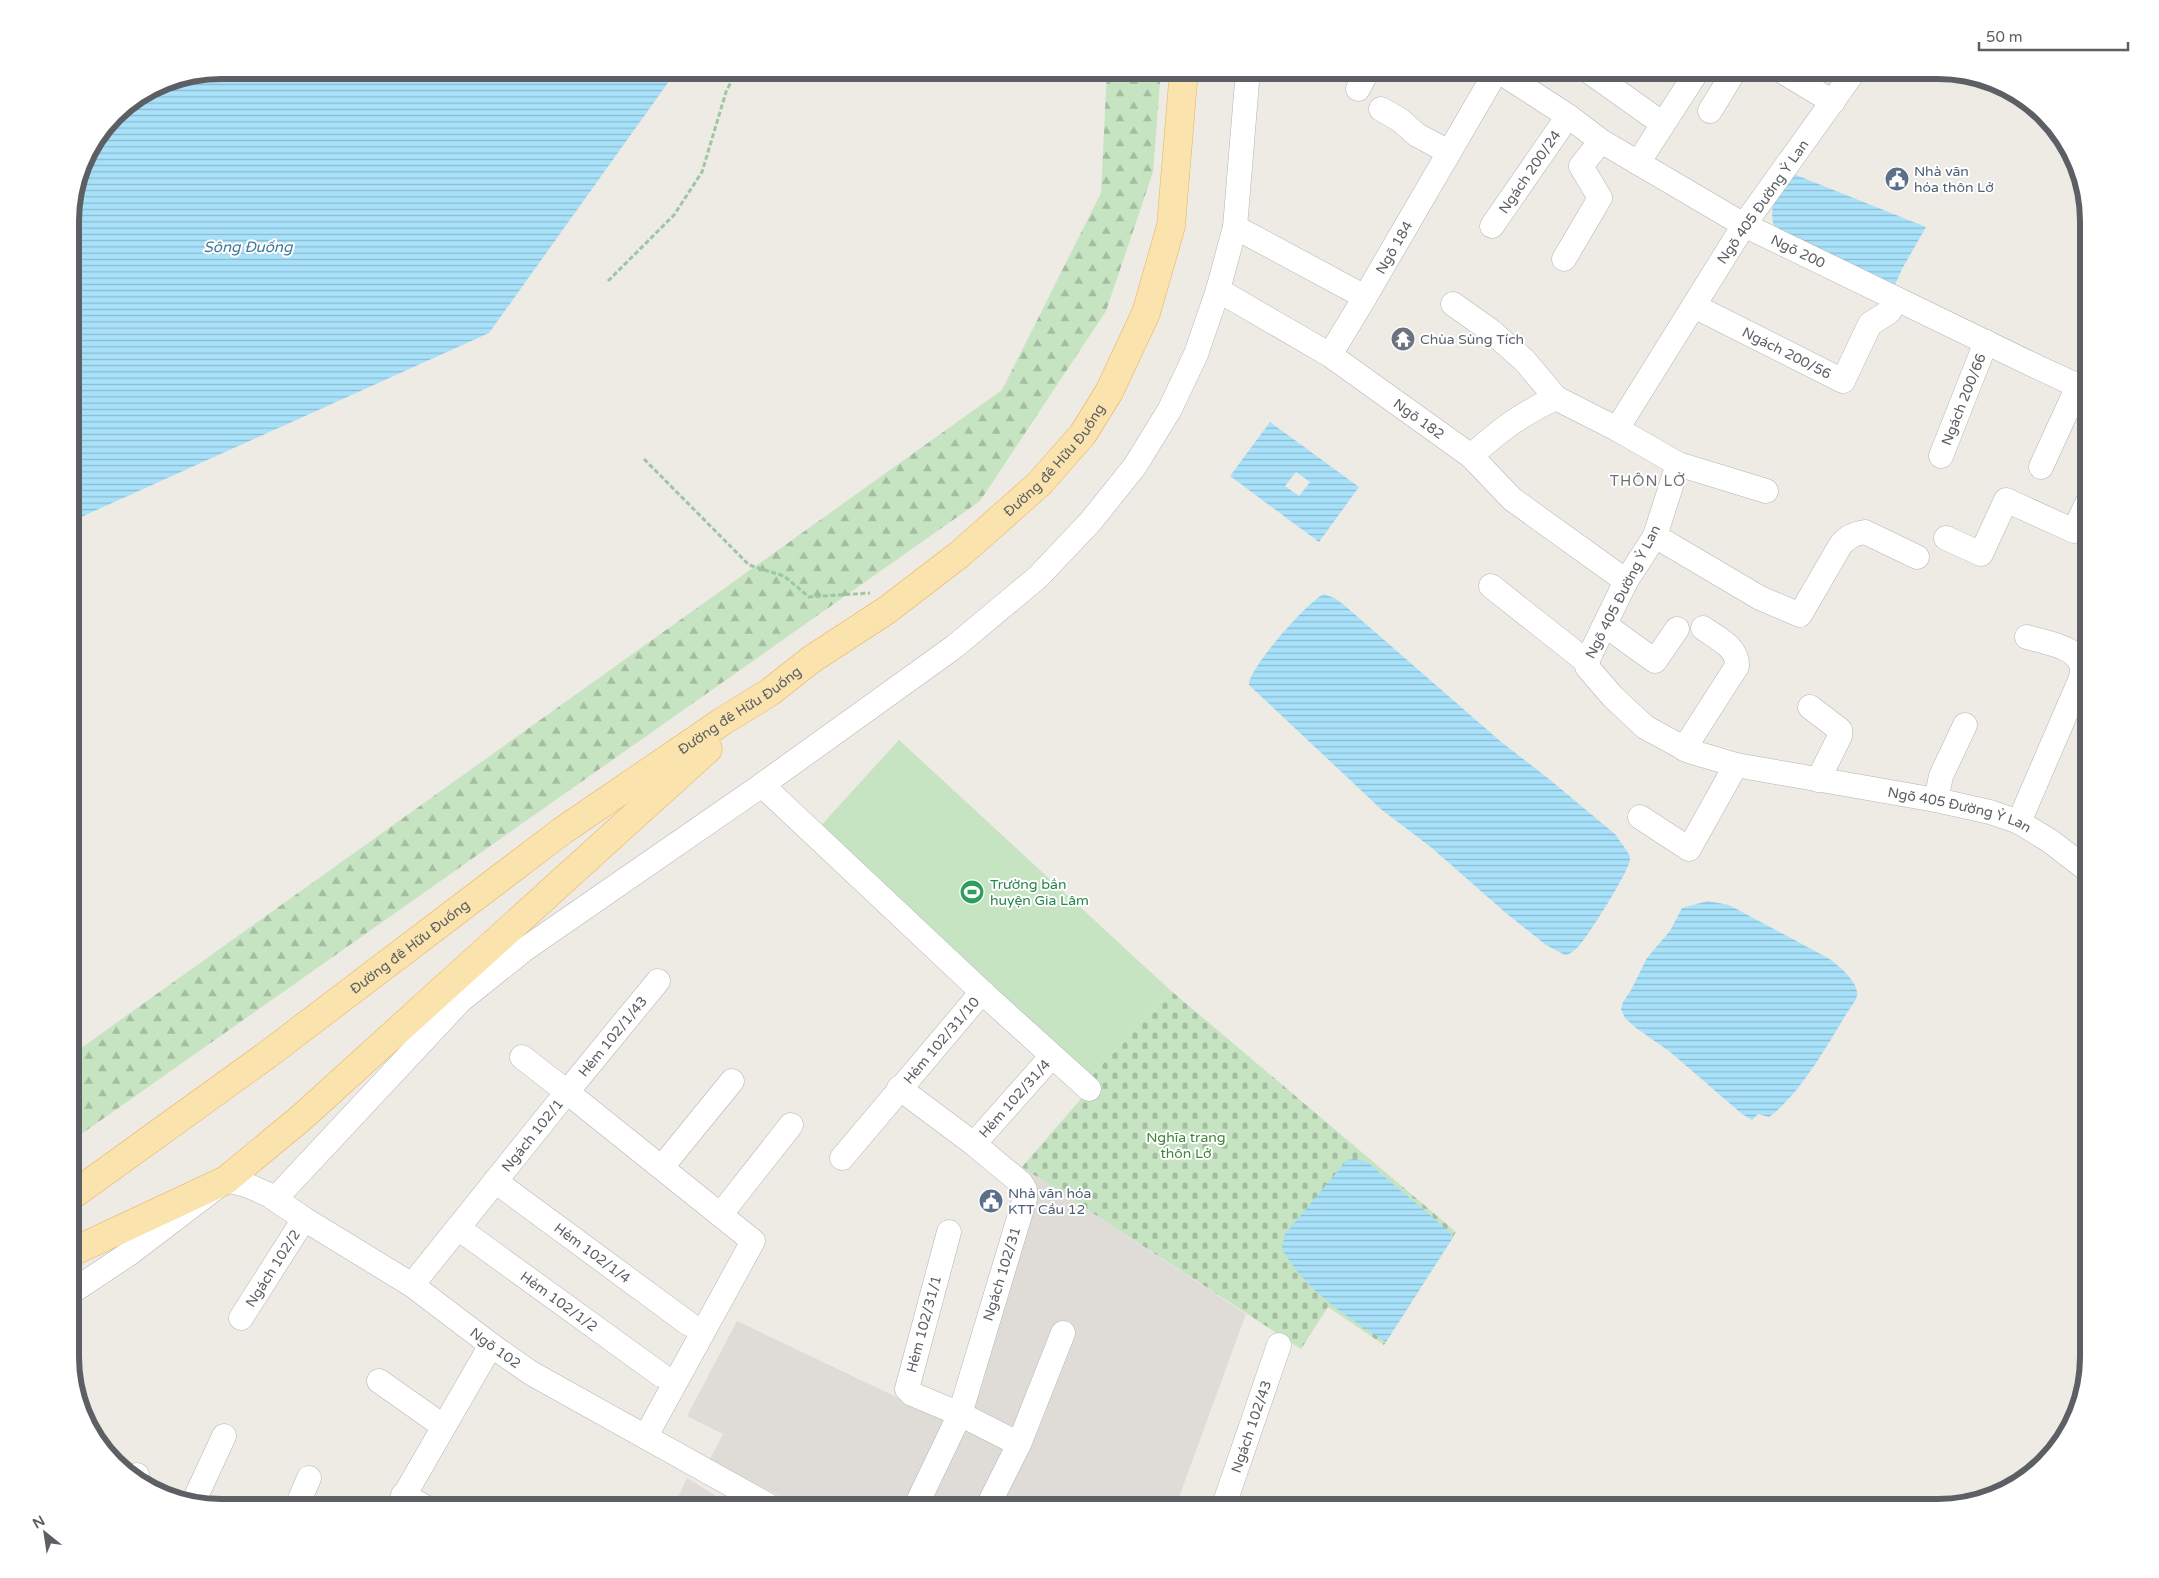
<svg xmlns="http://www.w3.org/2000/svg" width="2159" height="1578" viewBox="0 0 2159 1578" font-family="'Varela Round',sans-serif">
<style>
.industrial{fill:#dfdcd8}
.grass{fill:#c6e4c2}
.forest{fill:url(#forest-firs)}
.cemetery{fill:url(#cemetery-stones)}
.water{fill:url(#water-rules);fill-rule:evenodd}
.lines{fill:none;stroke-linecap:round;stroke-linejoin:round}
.minor-casing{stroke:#b1b5b8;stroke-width:25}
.major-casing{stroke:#e9b161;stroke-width:29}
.path{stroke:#9dc7a2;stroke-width:3;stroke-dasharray:5 2.5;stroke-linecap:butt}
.minor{stroke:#fff;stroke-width:24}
.major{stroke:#fae3ac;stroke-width:28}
.labels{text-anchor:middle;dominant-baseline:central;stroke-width:4;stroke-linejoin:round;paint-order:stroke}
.street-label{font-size:14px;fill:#5c6064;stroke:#fff}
.service-label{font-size:14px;fill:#4e5e75;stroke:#fff;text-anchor:start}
.worship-label{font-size:14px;fill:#5b616d;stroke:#fff;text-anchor:start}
.leisure-label{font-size:14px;fill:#27864d;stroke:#fff;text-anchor:start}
.park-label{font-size:14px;fill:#41843a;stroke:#fff}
.water-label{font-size:15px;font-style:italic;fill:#3f789a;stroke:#fff}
.neighbourhood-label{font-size:15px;letter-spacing:1px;fill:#6d7276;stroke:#fff}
.rim{fill:none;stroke:#5c6064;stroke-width:6}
</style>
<defs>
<pattern id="forest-firs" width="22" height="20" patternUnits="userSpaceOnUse" patternTransform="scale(1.25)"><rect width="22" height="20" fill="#c6e4c2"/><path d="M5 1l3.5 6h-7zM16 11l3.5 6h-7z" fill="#a4bca1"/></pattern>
<pattern id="cemetery-stones" width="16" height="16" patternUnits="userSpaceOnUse" patternTransform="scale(1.25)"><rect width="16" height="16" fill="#c6e4c2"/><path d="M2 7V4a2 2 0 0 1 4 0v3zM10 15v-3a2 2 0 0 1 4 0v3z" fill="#a4bca1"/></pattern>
<pattern id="water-rules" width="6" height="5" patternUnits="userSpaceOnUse" patternTransform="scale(1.25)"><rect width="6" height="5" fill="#a8e1fa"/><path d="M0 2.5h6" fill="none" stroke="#8cbace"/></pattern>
</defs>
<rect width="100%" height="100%" fill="#eeeae4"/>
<g class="industrial">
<polygon points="1022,1167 1246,1314 1175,1508 804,1508 709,1461 723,1434 687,1416 737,1321 951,1423 1026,1225"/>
<polygon points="687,1478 700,1486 735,1508 673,1508"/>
</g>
<polygon class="grass" points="899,740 1170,990 1088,1080 815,832"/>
<polygon class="forest" points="1107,70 1161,70 1153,172 1106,311 980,501 70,1142 70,1056 1002,390 1101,193"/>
<polygon class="cemetery" points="1170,990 1456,1232 1384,1345 1328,1307 1301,1349 1022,1167 1086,1093 1081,1088"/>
<g class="water">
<polygon points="221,70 677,70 489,333 70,522 70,211 82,163 114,114 163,81"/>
<path d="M1791,173L1926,227L1902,269L1892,291L1774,227C1768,202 1778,193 1791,173Z"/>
<path d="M1270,422L1359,487L1319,542L1230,476ZM1296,472L1310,482L1299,496L1285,486Z"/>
<path d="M1324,594L1336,599L1344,605L1500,741L1549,779L1616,835C1619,841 1630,853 1630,858C1632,867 1587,938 1578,947C1574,951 1570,954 1565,955L1546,945L1507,914L1432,848L1382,810L1249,685C1248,669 1308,601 1324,594Z"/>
<path d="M1708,901L1729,905L1828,958C1838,965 1860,983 1857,996C1855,1003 1848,1010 1845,1016C1826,1048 1798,1096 1769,1117L1758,1114L1752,1120L1742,1114L1669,1051L1636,1028L1625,1018L1621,1009L1623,1002L1631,990L1647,958L1670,931L1682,908Z"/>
<path d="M1355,1159L1367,1162L1451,1233L1452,1239L1386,1342C1348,1318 1304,1289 1282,1249L1285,1234L1347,1160Z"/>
</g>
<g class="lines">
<defs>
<g id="minor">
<path id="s1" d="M1497,70L1568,116L1601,141L1744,225L2033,365L2089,391"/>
<polyline points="1587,70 1663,124"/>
<polyline points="1780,70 1833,102"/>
<path id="s2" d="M1855,70L1744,225L1617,429L1678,464L1655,536L1626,581L1589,657L1587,667L1613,697L1645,727L1689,751L1736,765L1936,800L1990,812L2019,822L2050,841L2089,871"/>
<polyline points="1358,89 1368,70"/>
<polyline points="1381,109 1400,120 1417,135 1449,152"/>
<polyline points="1710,111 1735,70"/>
<polyline points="1638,163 1698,70"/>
<path id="s3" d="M1492,226L1568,116"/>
<path id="s4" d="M1235,227L1365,297L1497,70"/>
<polyline points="1564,259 1600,198 1581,166 1601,141"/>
<path id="s5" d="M1218,290L1330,355L1471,456C1499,431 1521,414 1556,398L1617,429"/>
<polyline points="1453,304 1491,331 1525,361 1556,398"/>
<path id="s6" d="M1694,306L1843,381L1870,324L1889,312L1897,299"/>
<polyline points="1330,355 1365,297"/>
<polyline points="1471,456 1512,499 1626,581"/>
<path id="s7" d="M1941,456L1986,342"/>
<polyline points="1678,464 1766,491"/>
<polyline points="2041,467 2078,386"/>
<path d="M1655,536L1760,598L1800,615L1840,546C1847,537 1853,534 1865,532L1917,557"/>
<polyline points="1946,538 1981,554 2006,500 2074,531 2089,499"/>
<polyline points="1491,586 1587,662"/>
<polyline points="1605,625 1655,661 1677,629"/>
<polyline points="1810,707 1840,730 1840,736 1818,780"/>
<path d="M1684,749L1737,666C1738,647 1717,638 1703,628"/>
<polyline points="762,785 982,992 1089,1089"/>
<polyline points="1936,800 1941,776 1965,725"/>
<polyline points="1640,817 1689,849 1736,765"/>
<path d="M2019,822L2081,678C2088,647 2049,644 2027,637"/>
<path id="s8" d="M522,1057L567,1092L658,981"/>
<polyline points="899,1088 974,1144 1021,1183 1025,1190 1025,1198 960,1414 915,1508"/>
<path id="s9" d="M974,1144L1052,1056"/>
<path id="s10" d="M842,1158L982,992"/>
<polyline points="662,1167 732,1081"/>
<path id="s11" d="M495,1181L689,1324"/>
<polyline points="275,1199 460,1001 525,949 762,785 954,647 1038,577 1091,521 1135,466 1170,409 1196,354 1218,290 1235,227 1248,70"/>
<polyline points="721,1214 791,1125"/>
<path id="s12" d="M458,1228L661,1375"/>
<polyline points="949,1232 907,1389 912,1394 960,1414 1019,1444"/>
<path id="s13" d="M412,1285L567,1092L753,1241L646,1436"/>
<path id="s14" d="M70,1293L130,1253L226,1180L249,1186L269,1195L304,1219L412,1285L491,1345L531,1373L773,1508"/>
<path id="s15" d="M241,1318L304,1219"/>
<polyline points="379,1381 443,1426"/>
<polyline points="134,1480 137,1475"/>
<polyline points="403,1495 427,1508"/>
<polyline points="193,1503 224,1436"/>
<polyline points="296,1508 309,1478"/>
<polyline points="397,1508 491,1345"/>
<polyline points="987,1508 1019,1444 1063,1333"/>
<path id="s16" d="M1223,1508L1279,1345"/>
</g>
<g id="major">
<path id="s17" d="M70,1197L267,1055L562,831L723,721L770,692L812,659L887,610L960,554L1039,484L1083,434L1109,392L1146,313L1171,226L1184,70"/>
<polyline points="70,1253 226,1180 301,1118 708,749"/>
</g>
</defs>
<use href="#minor" class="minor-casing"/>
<use href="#major" class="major-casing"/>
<g class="path">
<polyline points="608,281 674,215 702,172 726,92 737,70"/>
<polyline points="644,459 749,565 784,576 809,597 870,593"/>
</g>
<use href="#minor" class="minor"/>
<use href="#major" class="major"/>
</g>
<defs>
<symbol id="civic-disc" viewBox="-11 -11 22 22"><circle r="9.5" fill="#5c6f8a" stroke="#fff"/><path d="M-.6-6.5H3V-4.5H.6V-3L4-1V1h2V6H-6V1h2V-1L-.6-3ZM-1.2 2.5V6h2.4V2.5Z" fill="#fff"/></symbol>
<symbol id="temple-disc" viewBox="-11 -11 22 22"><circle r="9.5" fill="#6b7280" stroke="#fff"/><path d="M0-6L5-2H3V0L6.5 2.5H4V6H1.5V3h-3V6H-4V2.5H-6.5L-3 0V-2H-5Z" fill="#fff"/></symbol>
<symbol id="stadium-disc" viewBox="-11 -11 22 22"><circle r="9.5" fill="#2e9e5b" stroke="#fff"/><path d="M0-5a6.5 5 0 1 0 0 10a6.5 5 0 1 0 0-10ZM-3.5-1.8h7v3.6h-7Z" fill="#fff"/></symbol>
</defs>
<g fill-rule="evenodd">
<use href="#civic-disc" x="1883" y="165" width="28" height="28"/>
<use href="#temple-disc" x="1389" y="325" width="28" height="28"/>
<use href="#stadium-disc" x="958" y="878" width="28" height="28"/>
<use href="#civic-disc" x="977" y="1187" width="28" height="28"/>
</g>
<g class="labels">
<g class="street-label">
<text stroke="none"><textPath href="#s3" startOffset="66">Ngách 200/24</textPath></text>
<text transform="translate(1763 202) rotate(-55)">Ngõ 405 Đường Ỷ Lan</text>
<text stroke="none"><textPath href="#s4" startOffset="205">Ngõ 184</textPath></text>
<text stroke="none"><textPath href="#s1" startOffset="352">Ngõ 200</textPath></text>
<text stroke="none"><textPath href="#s6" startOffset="104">Ngách 200/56</textPath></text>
<text stroke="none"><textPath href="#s7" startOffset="61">Ngách 200/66</textPath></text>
<text stroke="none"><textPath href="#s5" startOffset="239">Ngõ 182</textPath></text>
<text stroke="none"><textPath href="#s17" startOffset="1232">Đường đê Hữu Đuống</textPath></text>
<text transform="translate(1623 592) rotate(-63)">Ngõ 405 Đường Ỷ Lan</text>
<text stroke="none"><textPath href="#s17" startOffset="828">Đường đê Hữu Đuống</textPath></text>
<text stroke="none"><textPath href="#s2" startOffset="1136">Ngõ 405 Đường Ỷ Lan</textPath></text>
<text stroke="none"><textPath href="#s17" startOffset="422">Đường đê Hữu Đuống</textPath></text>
<text stroke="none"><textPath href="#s8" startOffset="129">Hẻm 102/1/43</textPath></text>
<text stroke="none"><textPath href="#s10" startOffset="154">Hẻm 102/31/10</textPath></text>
<text stroke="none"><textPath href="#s9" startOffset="61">Hẻm 102/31/4</textPath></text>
<text stroke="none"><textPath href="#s13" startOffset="192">Ngách 102/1</textPath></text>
<text stroke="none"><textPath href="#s11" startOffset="121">Hẻm 102/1/4</textPath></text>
<text stroke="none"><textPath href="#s15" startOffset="59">Ngách 102/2</textPath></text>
<text transform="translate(1002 1274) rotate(-73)">Ngách 102/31</text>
<text stroke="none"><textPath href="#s12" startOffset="125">Hẻm 102/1/2</textPath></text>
<text transform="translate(924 1324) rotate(-75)">Hẻm 102/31/1</text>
<text stroke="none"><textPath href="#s14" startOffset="512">Ngõ 102</textPath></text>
<text stroke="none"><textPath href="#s16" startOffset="86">Ngách 102/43</textPath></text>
</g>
<g class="service-label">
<text x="1914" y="171">Nhà văn<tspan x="1914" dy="16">hóa thôn Lở</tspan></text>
<text x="1008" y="1193">Nhà văn hóa<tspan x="1008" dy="16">KTT Cầu 12</tspan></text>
</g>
<g class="worship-label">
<text x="1420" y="339">Chùa Sùng Tích</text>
</g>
<g class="leisure-label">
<text x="990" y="884">Trường bắn<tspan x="990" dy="16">huyện Gia Lâm</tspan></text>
</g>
<g class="park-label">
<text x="1186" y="1137">Nghĩa trang<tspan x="1186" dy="16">thôn Lở</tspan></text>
</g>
<g class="water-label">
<text x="248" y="247">Sông Đuống</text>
</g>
<g class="neighbourhood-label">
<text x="1648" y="481">THÔN LỞ</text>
</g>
</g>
<path d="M0 0H2159V1578H0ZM221 79H1938A142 142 0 0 1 2080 221V1357A142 142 0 0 1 1938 1499H221A142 142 0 0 1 79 1357V221A142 142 0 0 1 221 79Z" fill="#fff" fill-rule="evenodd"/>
<path class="rim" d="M221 79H1938A142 142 0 0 1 2080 221V1357A142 142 0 0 1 1938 1499H221A142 142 0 0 1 79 1357V221A142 142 0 0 1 221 79Z"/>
<g transform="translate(45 1533) rotate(330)" stroke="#ffffff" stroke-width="4" paint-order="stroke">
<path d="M0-4L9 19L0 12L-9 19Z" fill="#5c6064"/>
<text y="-8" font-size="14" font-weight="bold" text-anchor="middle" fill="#5c6064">N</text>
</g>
<path d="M1979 42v8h149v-8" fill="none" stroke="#5c6064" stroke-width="2.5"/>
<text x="1986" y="42" font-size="15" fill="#5c6064" stroke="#ffffff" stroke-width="4" paint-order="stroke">50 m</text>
</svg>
